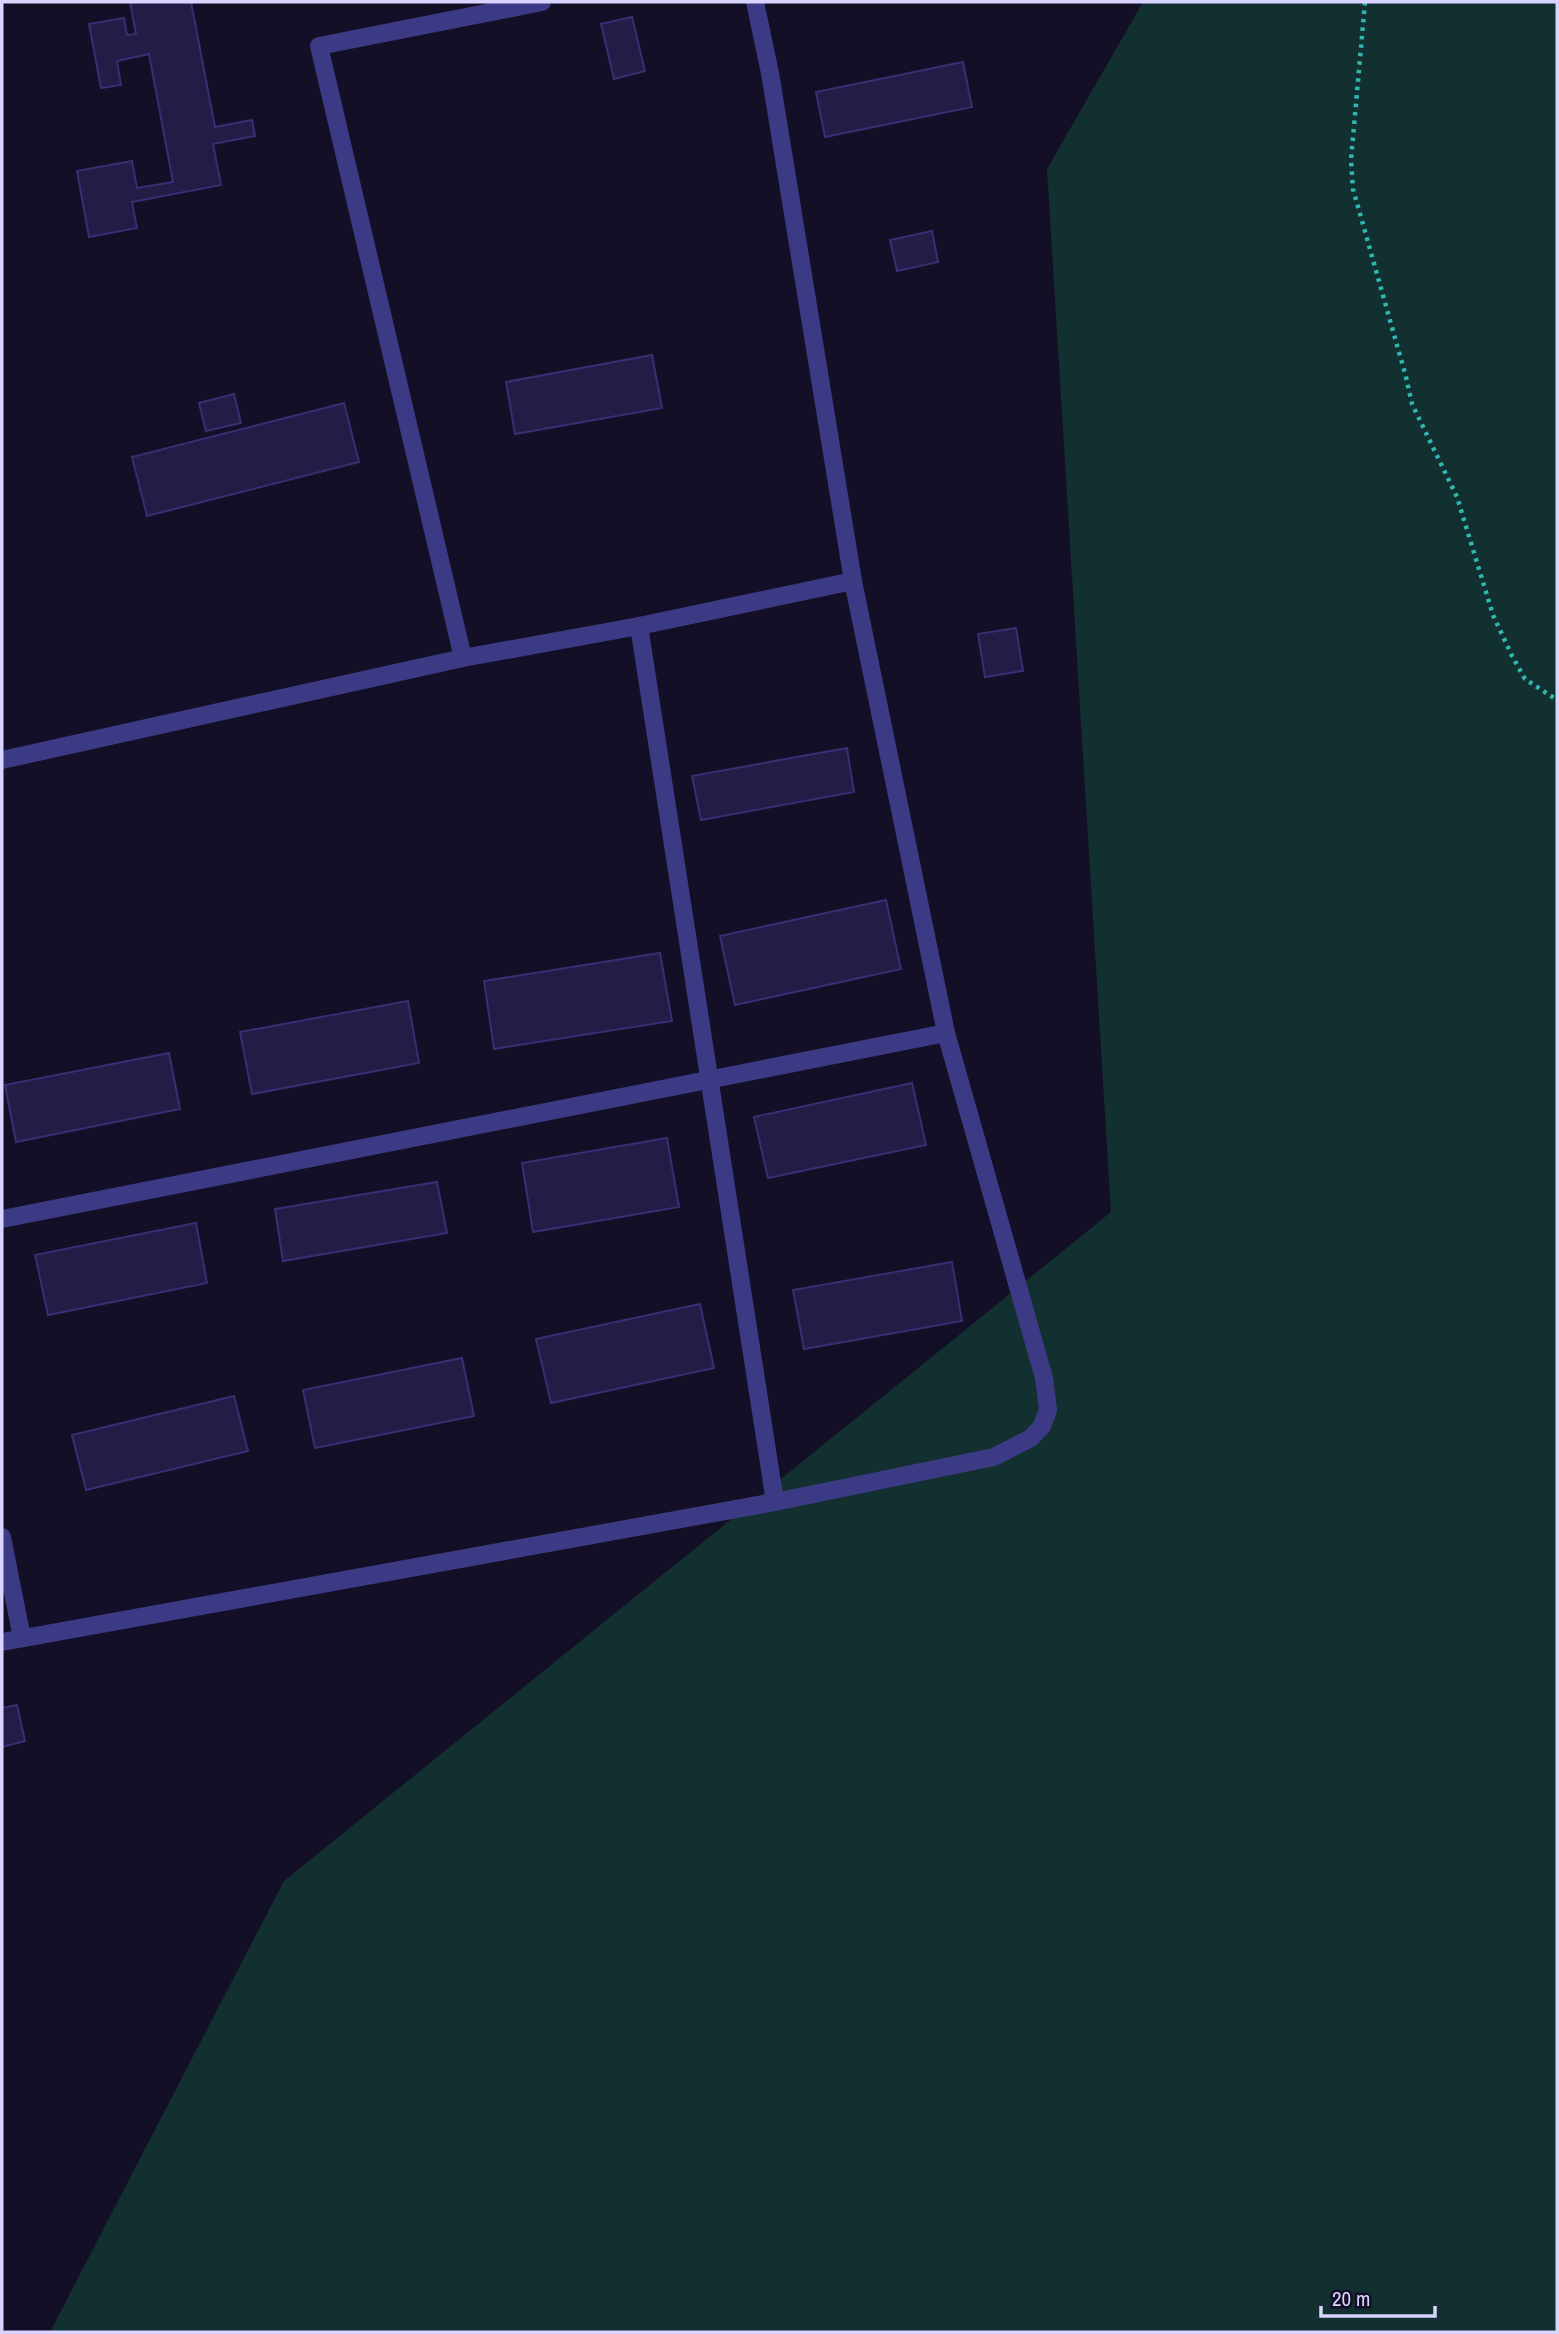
<svg xmlns="http://www.w3.org/2000/svg" width="1559" height="2334" viewBox="0 0 1559 2334" font-family="'Archivo Narrow',sans-serif">
<style>
.green{fill:#12302f}
.building{fill:#241b47;stroke:#3b2d73;stroke-width:2}
.lines{fill:none;stroke-linecap:round;stroke-linejoin:round}
.path{stroke:#2fb8b0;stroke-width:4.5;stroke-dasharray:3.5 5;stroke-linecap:butt}
.minor{stroke:#3d3a85;stroke-width:18}
</style>
<rect width="100%" height="100%" fill="#130f26"/>
<polygon class="green" points="1143,2 1557,2 1557,2332 50,2332 284,1881 1111,1212 1047,169"/>
<g class="building">
<polygon points="130,2 191,2 215,127 252,120 255,136 213,144 221,185 132,202 137,228 89,237 77,171 132,161 137,188 173,182 149,54 117,61 121,85 101,88 89,24 124,18 127,35 136,34"/>
<polygon points="632,17 645,71 614,79 601,24"/>
<polygon points="963,62 972,107 825,137 816,92"/>
<polygon points="932,231 938,262 897,271 890,240"/>
<polygon points="652,355 662,408 515,434 506,382"/>
<polygon points="234,394 241,423 206,431 199,403"/>
<polygon points="344,403 359,462 147,516 132,457"/>
<polygon points="1016,628 1023,671 985,677 978,634"/>
<polygon points="847,748 854,792 701,820 692,776"/>
<polygon points="886,900 901,969 735,1005 720,936"/>
<polygon points="660,953 672,1021 494,1049 484,981"/>
<polygon points="408,1001 419,1063 252,1094 240,1032"/>
<polygon points="169,1053 180,1109 16,1142 5,1085"/>
<polygon points="912,1083 926,1145 768,1178 754,1117"/>
<polygon points="667,1138 679,1207 533,1232 522,1163"/>
<polygon points="437,1182 447,1233 283,1261 275,1209"/>
<polygon points="196,1223 207,1283 48,1315 35,1255"/>
<polygon points="952,1262 962,1321 804,1349 793,1290"/>
<polygon points="700,1304 714,1368 551,1403 536,1339"/>
<polygon points="462,1358 474,1416 315,1448 303,1390"/>
<polygon points="234,1396 248,1451 86,1490 72,1435"/>
<polygon points="17,1705 25,1741 2,1747 2,1708"/>
</g>
<g class="lines">
<polyline class="path" points="1365,2 1351,160 1353,189 1406,377 1412,404 1457,497 1493,615 1512,656 1525,679 1557,700"/>
<g class="minor">
<polyline points="639,626 775,1502"/>
<polyline points="463,658 319,46 542,2"/>
<polyline points="2,760 463,658 639,626 853,581"/>
<polyline points="2,1219 946,1033"/>
<polyline points="2,1537 22,1638"/>
<polyline points="2,1642 775,1502 994,1457 1031,1438 1042,1426 1048,1410 1044,1378 946,1033 853,581 770,73 755,2"/>
</g>
</g>
<rect width="1559" height="2334" fill="none" stroke="#d9d4ff" stroke-width="7"/>
<path d="M1321 2306v10h114v-10" fill="none" stroke="#d9d4ff" stroke-width="3.5"/>
<text x="1332" y="2306" font-size="21" fill="#d9d4ff" stroke="#130f26" stroke-width="5" paint-order="stroke">20 m</text>
</svg>
